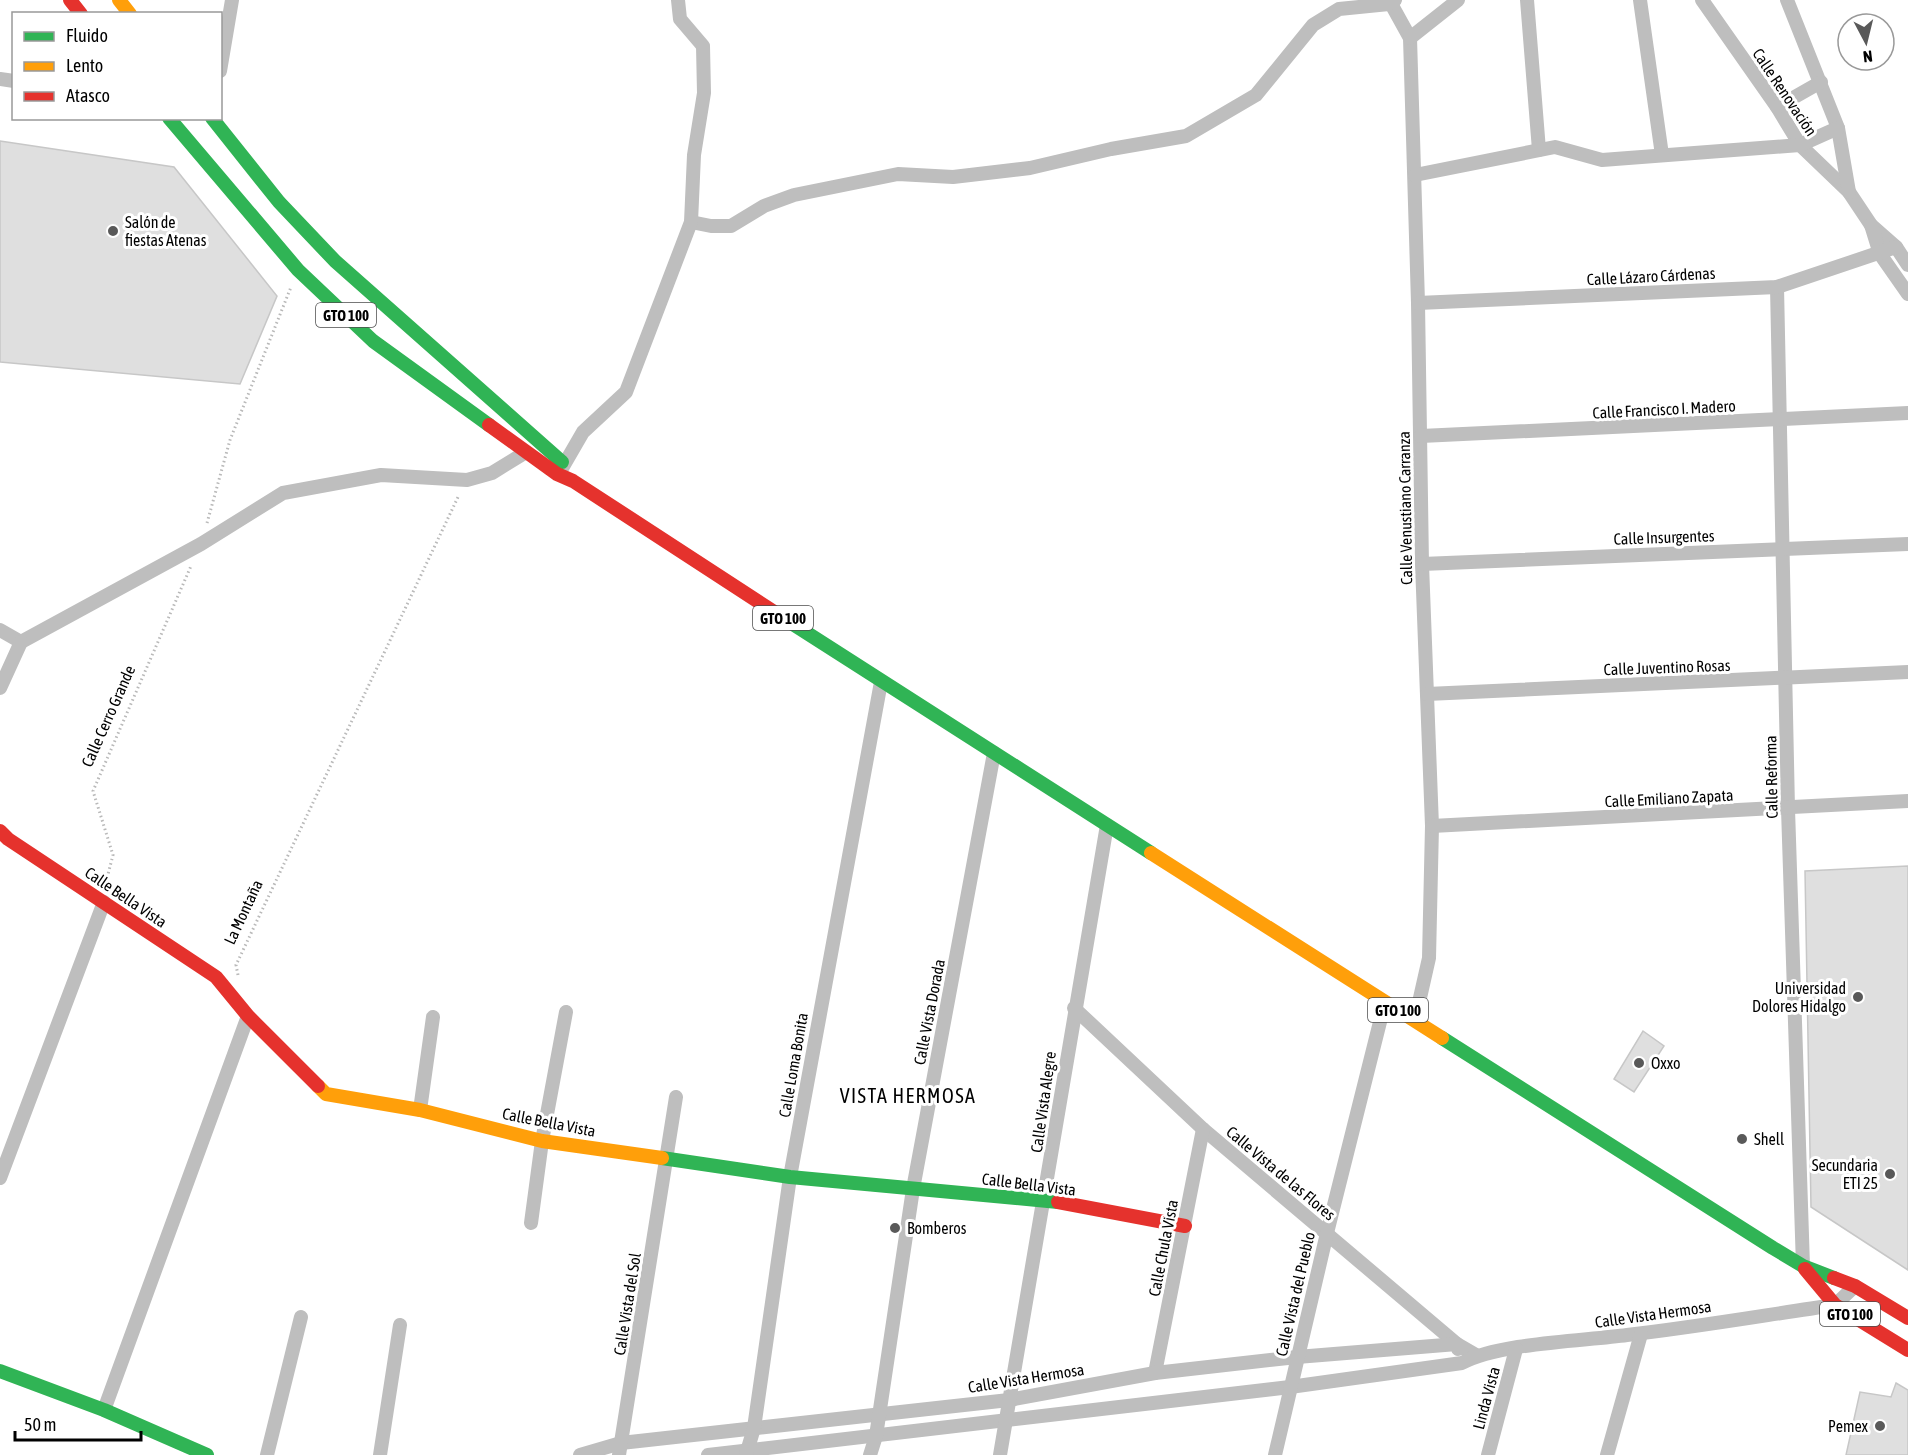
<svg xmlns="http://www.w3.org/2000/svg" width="1908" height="1455" viewBox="0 0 1908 1455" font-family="'Asap Condensed',sans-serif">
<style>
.building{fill:#dfdfdf;stroke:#c7c7c7;stroke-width:1.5}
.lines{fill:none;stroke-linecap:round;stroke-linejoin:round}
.path{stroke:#b9b9b9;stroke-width:3;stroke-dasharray:1.5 3;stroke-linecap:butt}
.street{stroke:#bebebe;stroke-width:14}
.fast{stroke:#30b455;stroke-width:14}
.slow{stroke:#ff9f0a;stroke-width:14}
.jam{stroke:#e5322d;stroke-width:14}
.poi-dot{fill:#595959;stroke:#fff;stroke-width:2}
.labels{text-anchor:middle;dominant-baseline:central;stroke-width:6;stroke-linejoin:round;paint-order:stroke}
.shield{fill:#fff;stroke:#4c4c4c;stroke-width:1.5}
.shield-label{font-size:15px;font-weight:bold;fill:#000}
.street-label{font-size:16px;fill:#000;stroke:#fff}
.poi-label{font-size:16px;fill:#000;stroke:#fff;text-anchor:start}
.quarter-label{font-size:20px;letter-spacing:1.5px;fill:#000;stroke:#fff}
</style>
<rect width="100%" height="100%" fill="#fff"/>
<g class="building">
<polygon points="0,141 174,167 277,296 240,384 0,362"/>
<polygon points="1908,866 1908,1270 1811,1207 1805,871"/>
<polygon points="1643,1031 1664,1046 1634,1092 1614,1079"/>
<polygon points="1896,1383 1908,1390 1908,1455 1846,1455 1860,1392 1891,1397"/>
</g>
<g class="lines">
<g class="path">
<polyline points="207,523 230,440 291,287"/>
<polyline points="106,882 113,855 93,791 191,566"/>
<polyline points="238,975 236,965 459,495"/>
</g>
<g class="street">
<polyline points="1389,0 1410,38 1418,303 1422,564 1432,826 1429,958 1415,1020"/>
<polyline points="1527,0 1539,150"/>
<polyline points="1640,0 1662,155"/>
<polyline points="1702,0 1777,107 1800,145 1849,192 1871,225 1896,247 1908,265"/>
<polyline points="1787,0 1838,128 1849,192"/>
<polyline points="1410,38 1458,0"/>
<polyline points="220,71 232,0"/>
<polyline points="0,79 14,81"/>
<polyline points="1777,107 1821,82"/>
<polyline points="1415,175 1555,147 1602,160 1800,145 1838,128"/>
<polyline points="691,222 711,226 731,226 764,206 794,195 898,174 953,177 1030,168 1111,149 1186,136 1256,95 1313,25 1339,9 1389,4 1395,0"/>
<polyline points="1871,225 1880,254 1908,294"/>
<polyline points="1777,287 1788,809 1803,1266"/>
<polyline points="1418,303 1777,287 1896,247"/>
<polyline points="1421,436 1908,413"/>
<polyline points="561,470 583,432 626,392 691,222 694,155 704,93 703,46 680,19 678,0"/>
<polyline points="1422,564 1908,544"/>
<polyline points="0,630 21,642"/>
<polyline points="21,642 201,544 283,493 381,475 467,480 492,473 526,452"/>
<polyline points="0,688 21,642"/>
<polyline points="1427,694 1908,672"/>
<polyline points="1432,826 1908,801"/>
<polyline points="1074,1008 1203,1129 1457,1344 1458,1349"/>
<polyline points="420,1110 433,1017"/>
<polyline points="0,1178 104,902"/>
<polyline points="531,1223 542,1141 566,1012"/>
<polyline points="1155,1373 1203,1129"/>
<polyline points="104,1410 248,1016"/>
<polyline points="267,1455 301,1317"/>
<polyline points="380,1455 400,1325"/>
<polyline points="580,1455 621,1443 1009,1400 1155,1373 1297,1357 1457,1344 1476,1355"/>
<polyline points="619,1455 676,1097"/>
<path d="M708,1455L1290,1387L1462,1363C1498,1343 1583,1341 1627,1335C1697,1327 1766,1315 1835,1305L1855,1286"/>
<polyline points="746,1455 754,1428 790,1177 881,682"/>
<polyline points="870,1455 876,1436 913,1189 994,753"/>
<polyline points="1000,1455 1107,825"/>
<polyline points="1275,1455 1327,1233 1385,1002"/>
<polyline points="1488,1455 1516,1349"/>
<polyline points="1607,1455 1641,1334"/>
</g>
<g class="fast">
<polyline points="169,118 298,270 373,341 489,425"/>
<polyline points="212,118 279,202 335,261 562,462"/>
<polyline points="782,617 1151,853"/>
<polyline points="1442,1038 1773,1248 1803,1266 1834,1278"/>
<polyline points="662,1158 790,1177 1058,1202"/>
<polyline points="0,1371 104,1410 207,1455"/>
</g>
<g class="slow">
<polyline points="119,0 130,14"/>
<polyline points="1151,853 1442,1038"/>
<polyline points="318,1086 326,1094 420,1110 542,1141 662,1158"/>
</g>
<g class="jam">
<polyline points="70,0 81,14"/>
<polyline points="489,425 557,474 573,481 782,617"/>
<polyline points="0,831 8,839 216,977 248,1016 318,1086"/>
<polyline points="1058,1202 1185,1226"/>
<polyline points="1805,1269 1835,1305 1908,1350"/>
<polyline points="1834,1278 1855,1286 1908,1318"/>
</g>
</g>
<g class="poi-dot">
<circle cx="113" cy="231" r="6"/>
<circle cx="1858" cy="997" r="6"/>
<circle cx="1639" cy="1063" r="6"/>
<circle cx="1742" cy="1139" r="6"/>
<circle cx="1890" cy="1174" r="6"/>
<circle cx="895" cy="1228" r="6"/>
<circle cx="1880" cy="1426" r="6"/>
</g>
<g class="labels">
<g class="shield">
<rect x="316" y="303" width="60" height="24" rx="4.5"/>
<rect x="753" y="606" width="60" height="24" rx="4.5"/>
<rect x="1368" y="998" width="60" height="24" rx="4.5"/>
<rect x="1820" y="1302" width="60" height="24" rx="4.5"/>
</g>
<g class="shield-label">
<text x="346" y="315">GTO 100</text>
<text x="783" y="618">GTO 100</text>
<text x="1398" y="1010">GTO 100</text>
<text x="1850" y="1314">GTO 100</text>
</g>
<g class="street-label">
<text transform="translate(1785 92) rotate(56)">Calle Renovación</text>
<text transform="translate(1651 276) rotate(-3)">Calle Lázaro Cárdenas</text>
<text transform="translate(1664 409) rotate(-3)">Calle Francisco I. Madero</text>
<text transform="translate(1405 508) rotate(-91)">Calle Venustiano Carranza</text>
<text transform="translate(1664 537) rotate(-2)">Calle Insurgentes</text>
<text transform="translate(1667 667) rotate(-2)">Calle Juventino Rosas</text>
<text transform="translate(108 716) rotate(-66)">Calle Cerro Grande</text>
<text transform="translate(1771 777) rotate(-91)">Calle Reforma</text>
<text transform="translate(1669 798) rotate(-3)">Calle Emiliano Zapata</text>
<text transform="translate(126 897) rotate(34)">Calle Bella Vista</text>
<text transform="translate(243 912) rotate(-65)">La Montaña</text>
<text transform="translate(929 1012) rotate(-79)">Calle Vista Dorada</text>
<text transform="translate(793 1065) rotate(-80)">Calle Loma Bonita</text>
<text transform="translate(1043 1102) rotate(-82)">Calle Vista Alegre</text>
<text transform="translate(549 1122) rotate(11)">Calle Bella Vista</text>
<text transform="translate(1281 1173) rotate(40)">Calle Vista de las Flores</text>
<text transform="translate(1029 1184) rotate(7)">Calle Bella Vista</text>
<text transform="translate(1163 1248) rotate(-79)">Calle Chula Vista</text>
<text transform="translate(1295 1294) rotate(-77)">Calle Vista del Pueblo</text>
<text transform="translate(627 1304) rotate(-81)">Calle Vista del Sol</text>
<text transform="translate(1653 1314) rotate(-8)">Calle Vista Hermosa</text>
<text transform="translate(1026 1378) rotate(-9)">Calle Vista Hermosa</text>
<text transform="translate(1486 1398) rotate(-75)">Linda Vista</text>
</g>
<g class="poi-label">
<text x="125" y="222">Salón de<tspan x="125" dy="18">fiestas Atenas</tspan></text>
<text x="1846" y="988" text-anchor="end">Universidad<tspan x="1846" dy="18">Dolores Hidalgo</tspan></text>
<text x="1651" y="1063">Oxxo</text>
<text x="1754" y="1139">Shell</text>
<text x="1878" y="1165" text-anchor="end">Secundaria<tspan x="1878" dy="18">ETI 25</tspan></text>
<text x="907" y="1228">Bomberos</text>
<text x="1868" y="1426" text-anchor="end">Pemex</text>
</g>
<g class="quarter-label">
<text x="908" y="1095">VISTA HERMOSA</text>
</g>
</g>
<rect x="12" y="12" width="210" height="108" fill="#ffffff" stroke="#999999" stroke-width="1.5"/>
<rect x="24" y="32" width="30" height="9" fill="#30b455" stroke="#999999" stroke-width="1.5"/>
<text x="66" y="42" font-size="18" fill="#000000">Fluido</text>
<rect x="24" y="62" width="30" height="9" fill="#ff9f0a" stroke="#999999" stroke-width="1.5"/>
<text x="66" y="72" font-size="18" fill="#000000">Lento</text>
<rect x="24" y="92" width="30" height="9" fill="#e5322d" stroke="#999999" stroke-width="1.5"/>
<text x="66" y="102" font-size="18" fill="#000000">Atasco</text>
<g transform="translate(1866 42) rotate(173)"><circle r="28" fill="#ffffff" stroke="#999999" stroke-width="1.5"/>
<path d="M0-4.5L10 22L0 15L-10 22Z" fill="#595959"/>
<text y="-9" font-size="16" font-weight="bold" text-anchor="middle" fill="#000000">N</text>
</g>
<path d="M15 1431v9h126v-9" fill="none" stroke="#000000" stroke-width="3"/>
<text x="24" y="1431" font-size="18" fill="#000000" stroke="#ffffff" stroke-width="4.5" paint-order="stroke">50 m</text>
</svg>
